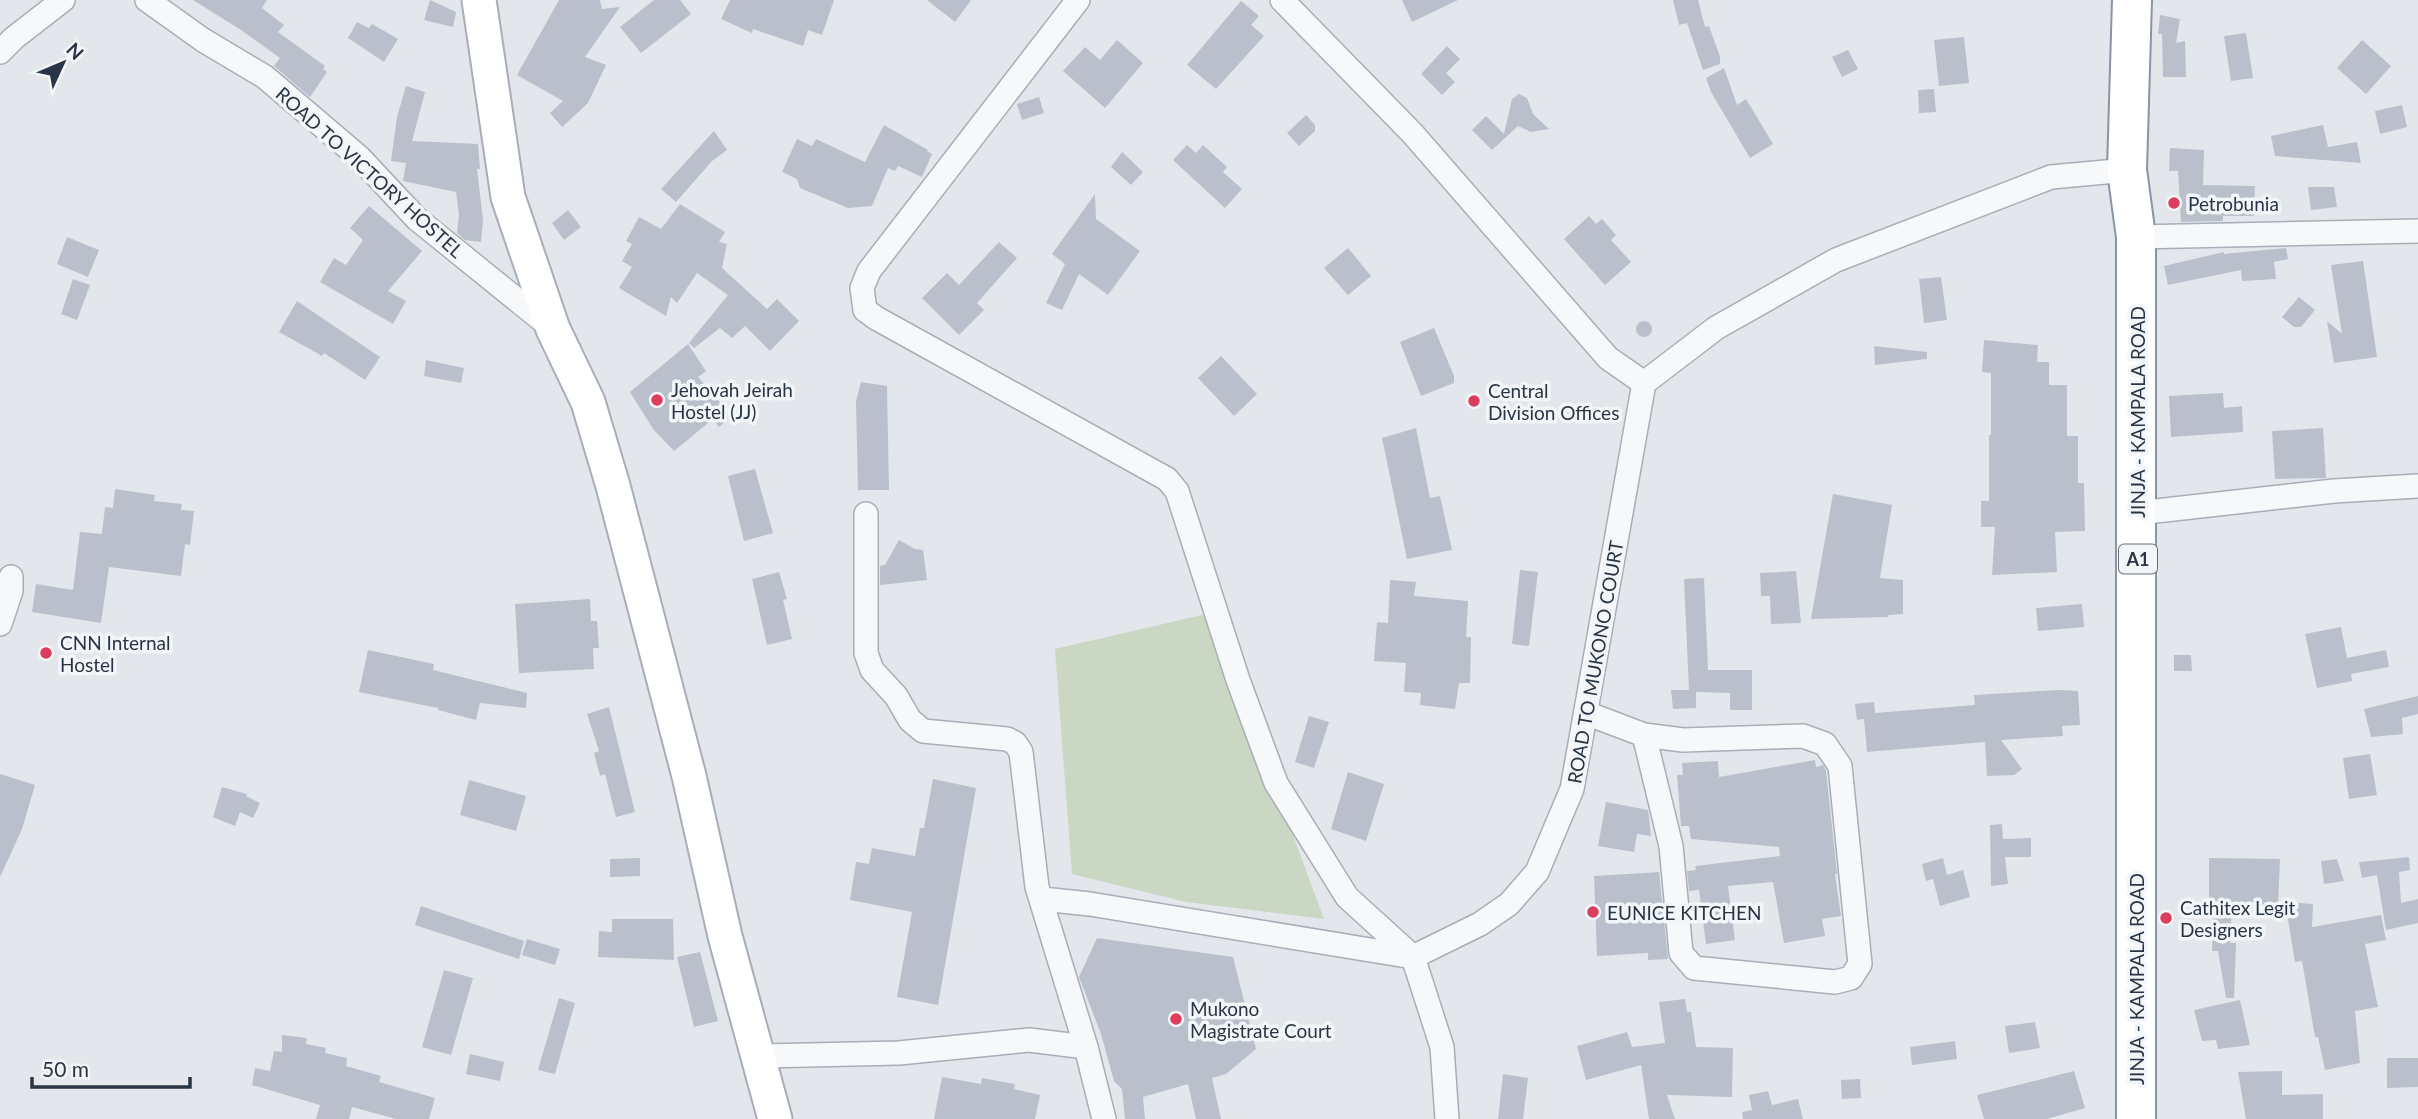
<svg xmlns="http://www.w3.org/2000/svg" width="2418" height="1119" viewBox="0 0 2418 1119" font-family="Lato,sans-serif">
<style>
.green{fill:#c9d7c3}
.building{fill:#b9c0cb}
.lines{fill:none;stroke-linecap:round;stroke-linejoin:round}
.street-casing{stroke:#a7aeb7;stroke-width:26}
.secondary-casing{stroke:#a7aeb7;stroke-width:37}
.highway-casing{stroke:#8895a4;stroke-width:42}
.street{stroke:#f6f8fa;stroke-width:23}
.secondary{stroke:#fff;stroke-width:33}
.highway{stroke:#fff;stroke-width:38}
.poi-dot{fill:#dc3d5d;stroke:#f3f6f9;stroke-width:2.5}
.labels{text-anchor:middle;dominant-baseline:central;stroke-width:7;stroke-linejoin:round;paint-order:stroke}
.shield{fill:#f3f6f9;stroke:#656f7c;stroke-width:2}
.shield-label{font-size:18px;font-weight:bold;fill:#283546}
.street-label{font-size:19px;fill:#283546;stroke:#f3f6f9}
.poi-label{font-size:19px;fill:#283546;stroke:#f3f6f9;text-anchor:start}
</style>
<rect width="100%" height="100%" fill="#e3e7ec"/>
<polygon class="green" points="1211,613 1324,919 1186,902 1072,874 1055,649"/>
<g class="building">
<polygon points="193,0 267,0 262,8 284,25 278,32 325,66 323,69 327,72 310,97 274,66 280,58 241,30"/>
<polygon points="430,0 456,12 453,27 424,20"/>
<polygon points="559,0 600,0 602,9 620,7 585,57 606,65 588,103 562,127 550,113 563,101 517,75"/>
<polygon points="654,0 680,0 691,14 641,53 620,27"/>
<polygon points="730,0 834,0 822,35 808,30 803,46 753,29 752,33 721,19"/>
<polygon points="927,0 971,0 955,22"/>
<polygon points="1402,0 1458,0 1412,22"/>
<polygon points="1673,0 1698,0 1705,27 1709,26 1720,57 1720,64 1703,70 1687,23 1679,25"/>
<polygon points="1241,1 1259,16 1251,25 1264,36 1216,89 1187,65"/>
<polygon points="2160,15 2180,19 2176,43 2185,41 2186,77 2163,77 2162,34 2158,34"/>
<polygon points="357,22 369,28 372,24 398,39 384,62 348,38"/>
<polygon points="2246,33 2253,78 2231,81 2224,36"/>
<polygon points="1964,37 1969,83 1939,86 1934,40"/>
<polygon points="1117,40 1143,63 1105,108 1063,71 1085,47 1100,60"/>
<polygon points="2362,40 2391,66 2366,94 2337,68"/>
<polygon points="1447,46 1460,59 1446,73 1455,82 1442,95 1421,74"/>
<polygon points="1848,50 1858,69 1842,77 1832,57"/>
<polygon points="1724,68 1737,105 1746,99 1773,144 1750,158 1711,92 1706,78"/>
<polygon points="406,86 425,92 412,141 478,144 480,169 477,169 483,220 481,242 465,240 457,233 459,215 456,192 403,181 406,163 391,161 397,117"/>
<polygon points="1934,89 1936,112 1919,113 1918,90"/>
<polygon points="1519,94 1527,98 1533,114 1549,129 1531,132 1518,126 1492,150 1472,130 1486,116 1504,134 1512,99"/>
<polygon points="1039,97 1044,113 1022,120 1017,104"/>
<polygon points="2402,105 2407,127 2380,134 2375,111"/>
<polygon points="1306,115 1315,125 1315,131 1299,146 1287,133"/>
<polygon points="884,125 928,150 927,151 932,154 922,177 898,166 895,171 888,168 872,206 848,208 800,188 797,179 782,172 797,139 812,146 816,139 865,162"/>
<polygon points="2323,125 2328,147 2357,142 2361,163 2275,156 2271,136"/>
<polygon points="714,131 727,150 712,161 676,202 661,189"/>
<polygon points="1187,145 1196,153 1203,145 1227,167 1223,172 1242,189 1225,208 1173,160"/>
<polygon points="2170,148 2204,150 2203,185 2255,186 2254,216 2223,216 2223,221 2181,222 2178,171 2169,171"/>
<polygon points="1122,152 1143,172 1131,185 1111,167"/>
<polygon points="2308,187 2334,187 2337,207 2311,210"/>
<polygon points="1095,194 1096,219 1140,251 1108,295 1079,274 1062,310 1046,303 1065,264 1052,254"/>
<polygon points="680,204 725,232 719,242 727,244 722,268 767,309 777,299 799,321 770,351 745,326 732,338 720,328 694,348 689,343 728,295 697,273 677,303 671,297 666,316 619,288 632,267 622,261 632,244 626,241 639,217 661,229"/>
<polygon points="369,206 422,251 388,291 406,301 393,324 320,282 334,258 346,265 363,240 350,228"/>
<polygon points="568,210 581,227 564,240 552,223"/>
<polygon points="1589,216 1596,224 1602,219 1616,235 1611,240 1631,262 1605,285 1564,239"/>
<polygon points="67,237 99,250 88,277 57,264"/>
<polygon points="999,242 1017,258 977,303 984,310 959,335 922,298 947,273 959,285"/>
<polygon points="1348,248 1371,276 1348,295 1324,268"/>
<polygon points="2286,248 2288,259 2274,262 2276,279 2242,281 2241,270 2168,285 2164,266 2224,252 2224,254"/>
<polygon points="2363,261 2377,357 2334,363 2327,321 2342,334 2331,265"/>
<polygon points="1941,277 1947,320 1924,323 1919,279"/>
<polygon points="73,279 90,285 77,320 61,314"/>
<polygon points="2299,297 2315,310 2301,327 2294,327 2282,317"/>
<polygon points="297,301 380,357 365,380 324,353 322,356 279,332"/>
<circle cx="1644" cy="329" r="8"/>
<polygon points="1434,328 1454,376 1454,383 1421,396 1400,342"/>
<polygon points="1984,340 2038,345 2037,362 2049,362 2049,385 2067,385 2067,436 2078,436 2078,483 2084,483 2085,531 2055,532 2057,572 1992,575 1995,527 1981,527 1981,501 1989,501 1989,435 1991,435 1991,373 1982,372"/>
<polygon points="688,344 706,371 698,377 732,416 719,427 713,419 674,451 653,429 630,392"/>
<polygon points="1874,346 1927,352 1927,359 1875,365"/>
<polygon points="1221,356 1257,394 1234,416 1198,378"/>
<polygon points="426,360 464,368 461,383 424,376"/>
<polygon points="861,382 887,386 889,490 858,490 856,401"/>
<polygon points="2223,393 2224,408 2242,406 2243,432 2171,437 2169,396"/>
<polygon points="1416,428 1430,498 1440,496 1452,550 1407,559 1382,438"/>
<polygon points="2323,428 2326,478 2275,479 2272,431"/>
<polygon points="755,469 773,533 744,541 728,476"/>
<polygon points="115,489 155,495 154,501 182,504 181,510 194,511 190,545 185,544 181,576 109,567 101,623 32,612 36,584 73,590 80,532 102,534 105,507 113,508"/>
<polygon points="1833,494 1892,505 1880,578 1903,580 1903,614 1888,615 1888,617 1811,619"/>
<polygon points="899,540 915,549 923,550 927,580 880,585 880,566 885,565"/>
<polygon points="1520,570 1538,572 1529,646 1512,644"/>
<polygon points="1796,571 1801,623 1771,624 1770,596 1761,596 1760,573"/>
<polygon points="779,572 787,599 783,600 792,639 767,645 752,579"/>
<polygon points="1704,578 1708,670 1752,670 1752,710 1730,710 1730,693 1696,692 1696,708 1673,709 1671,690 1689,690 1684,579"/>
<polygon points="1390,580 1416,582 1414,596 1468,601 1466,637 1471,637 1470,683 1459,683 1455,709 1420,705 1421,693 1404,692 1406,663 1374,661 1377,622 1388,623"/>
<polygon points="590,599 591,621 597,621 599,648 593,648 594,669 519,673 515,604"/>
<polygon points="2082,604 2084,627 2038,631 2036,608"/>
<polygon points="2341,627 2347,658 2386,650 2389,667 2351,674 2352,681 2317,688 2305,634"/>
<polygon points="368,650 434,664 433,670 527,693 526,708 480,703 476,720 438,710 438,708 359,692"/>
<polygon points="2174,655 2191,655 2192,671 2174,671"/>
<polygon points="2059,690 2078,691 2080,725 2062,726 2063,736 2001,740 2022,769 2014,775 1987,776 1985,742 1867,752 1864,719 1857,720 1855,704 1874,702 1875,713 1975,705 1974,695"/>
<polygon points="2418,696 2418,714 2402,718 2403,734 2371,737 2364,709"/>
<polygon points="609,707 635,812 616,817 605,774 600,776 594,753 599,751 587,714"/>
<polygon points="1309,716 1329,722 1314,768 1295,762"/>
<polygon points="2370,754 2377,795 2349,799 2343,758"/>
<polygon points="1815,760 1816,767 1823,765 1826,771 1837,874 1835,874 1841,916 1822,919 1825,936 1784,943 1773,882 1728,886 1735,940 1706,944 1699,890 1689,891 1687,871 1696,870 1695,866 1780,856 1779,847 1691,839 1689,826 1681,826 1677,775 1683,775 1682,763 1718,761 1719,777"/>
<polygon points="1348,772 1384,784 1366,841 1331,829"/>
<polygon points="0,774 35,785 22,829 0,877"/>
<polygon points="933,779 976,788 938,1005 897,997 912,912 850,900 856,862 869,864 872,848 915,856 920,828 924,828"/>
<polygon points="469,780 526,796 516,831 460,815"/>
<polygon points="222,787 247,794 246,796 260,803 253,818 240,812 235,826 213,817"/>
<polygon points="1606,802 1648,810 1651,836 1637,834 1634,852 1598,846"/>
<polygon points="2002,824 2003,839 2031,838 2031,857 2005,857 2008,884 1991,886 1990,825"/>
<polygon points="2409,857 2410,870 2399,872 2401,903 2418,899 2418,923 2386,930 2377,875 2362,878 2359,862"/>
<polygon points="640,858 640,876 610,877 610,859"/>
<polygon points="1943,858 1947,875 1963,870 1970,897 1940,906 1933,879 1926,881 1922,864"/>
<polygon points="2209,858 2280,859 2278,906 2232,904 2230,943 2236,943 2234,998 2226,998 2218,951 2212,951 2214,904 2209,904"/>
<polygon points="2337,859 2344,881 2324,884 2321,861"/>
<polygon points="1659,872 1668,959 1648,960 1648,953 1597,956 1594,876"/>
<polygon points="2285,902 2313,904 2312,927 2381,915 2386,940 2365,944 2378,1007 2355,1011 2360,1063 2325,1070 2318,1037 2315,1037 2302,961 2295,962"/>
<polygon points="421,906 524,941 519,959 415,925"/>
<polygon points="612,919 673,919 674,960 598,957 599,931 612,932"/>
<polygon points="1097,938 1233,957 1256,1049 1226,1074 1212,1078 1221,1119 1196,1119 1188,1084 1143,1097 1145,1119 1125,1119 1122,1089 1114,1081 1101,1034 1079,977"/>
<polygon points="527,939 560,949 555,965 522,955"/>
<polygon points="700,952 718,1021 694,1027 677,957"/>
<polygon points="444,970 473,978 451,1055 422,1047"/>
<polygon points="559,998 575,1003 555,1074 538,1070"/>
<polygon points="1685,999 1687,1012 1691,1012 1696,1047 1733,1048 1732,1097 1667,1095 1675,1119 1649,1119 1641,1065 1586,1080 1577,1046 1627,1032 1632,1047 1665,1043 1659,1002"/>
<polygon points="2240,1000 2250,1045 2218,1049 2216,1040 2202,1041 2194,1010"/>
<polygon points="2035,1022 2040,1048 2009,1053 2005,1026"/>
<polygon points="282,1035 307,1038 306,1044 326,1048 325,1053 347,1058 346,1066 381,1076 379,1082 435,1098 429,1119 396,1119 352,1107 349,1119 316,1119 320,1105 252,1085 255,1068 270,1071 274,1051 282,1052"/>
<polygon points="1955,1041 1957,1059 1912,1065 1910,1047"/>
<polygon points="470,1054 504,1062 500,1081 466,1074"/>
<polygon points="2387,1058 2418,1058 2418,1087 2387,1088"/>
<polygon points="2074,1071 2085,1108 2047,1119 1984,1119 1977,1095"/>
<polygon points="2282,1071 2282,1095 2323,1094 2323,1119 2246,1119 2238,1072"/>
<polygon points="1503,1074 1528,1078 1523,1119 1498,1119"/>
<polygon points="942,1077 981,1084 982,1078 1015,1084 1014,1089 1040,1095 1035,1119 934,1119"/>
<polygon points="1860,1079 1861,1098 1842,1099 1841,1080"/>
<polygon points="1768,1091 1772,1105 1798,1099 1803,1119 1743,1119 1742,1112 1752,1110 1749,1095"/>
</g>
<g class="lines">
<defs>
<g id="street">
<polyline points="147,0 203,40 265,77 360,158 417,219 553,329"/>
<polyline points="1078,0 869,271 862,288 865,310 876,318 1167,479 1177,491 1238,680 1276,783 1347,897 1413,957 1442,1047 1447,1119"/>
<polyline points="1282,0 1413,134 1608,358 1644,383"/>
<polyline points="0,52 14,38 63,0"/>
<polyline points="2136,237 2418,231"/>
<polyline points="2138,513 2334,491 2418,486"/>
<polyline points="866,514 866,653 872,670 896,696 910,720 923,731 1007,739 1015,743 1021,752 1037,887 1086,1047 1104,1119"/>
<polyline points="0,624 11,591 11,577"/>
<polyline points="1586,713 1644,735 1683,740 1803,736 1825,744 1840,766 1860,964 1851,978 1835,982 1694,968 1681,953 1671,846 1644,735"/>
<polyline points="1042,899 1090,904 1413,957 1480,924 1509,904 1537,872 1572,789 1644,383 1716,328 1836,260 2051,177 2127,170"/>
<polyline points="759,1056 899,1053 1029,1040 1086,1047"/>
</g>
<polyline id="secondary" points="479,0 508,197 553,329 588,402 613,486 689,776 725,936 775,1119"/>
<polyline id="highway" points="2132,0 2127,170 2136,237 2136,1119"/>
</defs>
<use href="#street" class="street-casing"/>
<use href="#secondary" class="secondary-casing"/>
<use href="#highway" class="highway-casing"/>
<use href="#street" class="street"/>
<use href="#secondary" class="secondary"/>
<use href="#highway" class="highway"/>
</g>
<g class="poi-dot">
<circle cx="2174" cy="203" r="7"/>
<circle cx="657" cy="400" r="7"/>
<circle cx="1474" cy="401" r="7"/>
<circle cx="46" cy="653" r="7"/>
<circle cx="1593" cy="912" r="7"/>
<circle cx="2166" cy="918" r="7"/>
<circle cx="1176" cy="1019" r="7"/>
</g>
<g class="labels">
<rect class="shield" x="2119" y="544.5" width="38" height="29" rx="5"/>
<g class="shield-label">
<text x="2138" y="559">A1</text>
</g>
<g class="street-label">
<text transform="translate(370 172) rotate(42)">ROAD TO VICTORY HOSTEL</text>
<text transform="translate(2137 412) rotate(-90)">JINJA - KAMPALA ROAD</text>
<text transform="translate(1595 662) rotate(-80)">ROAD TO MUKONO COURT</text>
<text transform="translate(2136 979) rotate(-90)">JINJA - KAMPALA ROAD</text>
</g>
<g class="poi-label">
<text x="2188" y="203">Petrobunia</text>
<text x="671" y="389">Jehovah Jeirah<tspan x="671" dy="22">Hostel (JJ)</tspan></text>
<text x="1488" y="390">Central<tspan x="1488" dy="22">Division Offices</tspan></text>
<text x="60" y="642">CNN Internal<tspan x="60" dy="22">Hostel</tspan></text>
<text x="2180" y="907">Cathitex Legit<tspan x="2180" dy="22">Designers</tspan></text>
<text x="1607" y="912">EUNICE KITCHEN</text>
<text x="1190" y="1008">Mukono<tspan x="1190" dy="22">Magistrate Court</tspan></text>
</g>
</g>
<g transform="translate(63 63) rotate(46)" stroke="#f3f6f9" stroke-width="5" paint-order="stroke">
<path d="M0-5L12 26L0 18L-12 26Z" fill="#283546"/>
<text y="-10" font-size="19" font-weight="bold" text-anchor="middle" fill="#283546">N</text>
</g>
<path d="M32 1077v10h158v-10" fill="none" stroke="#283546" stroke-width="3.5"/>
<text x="42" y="1077" font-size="21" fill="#283546" stroke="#f3f6f9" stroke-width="5" paint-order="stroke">50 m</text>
</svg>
